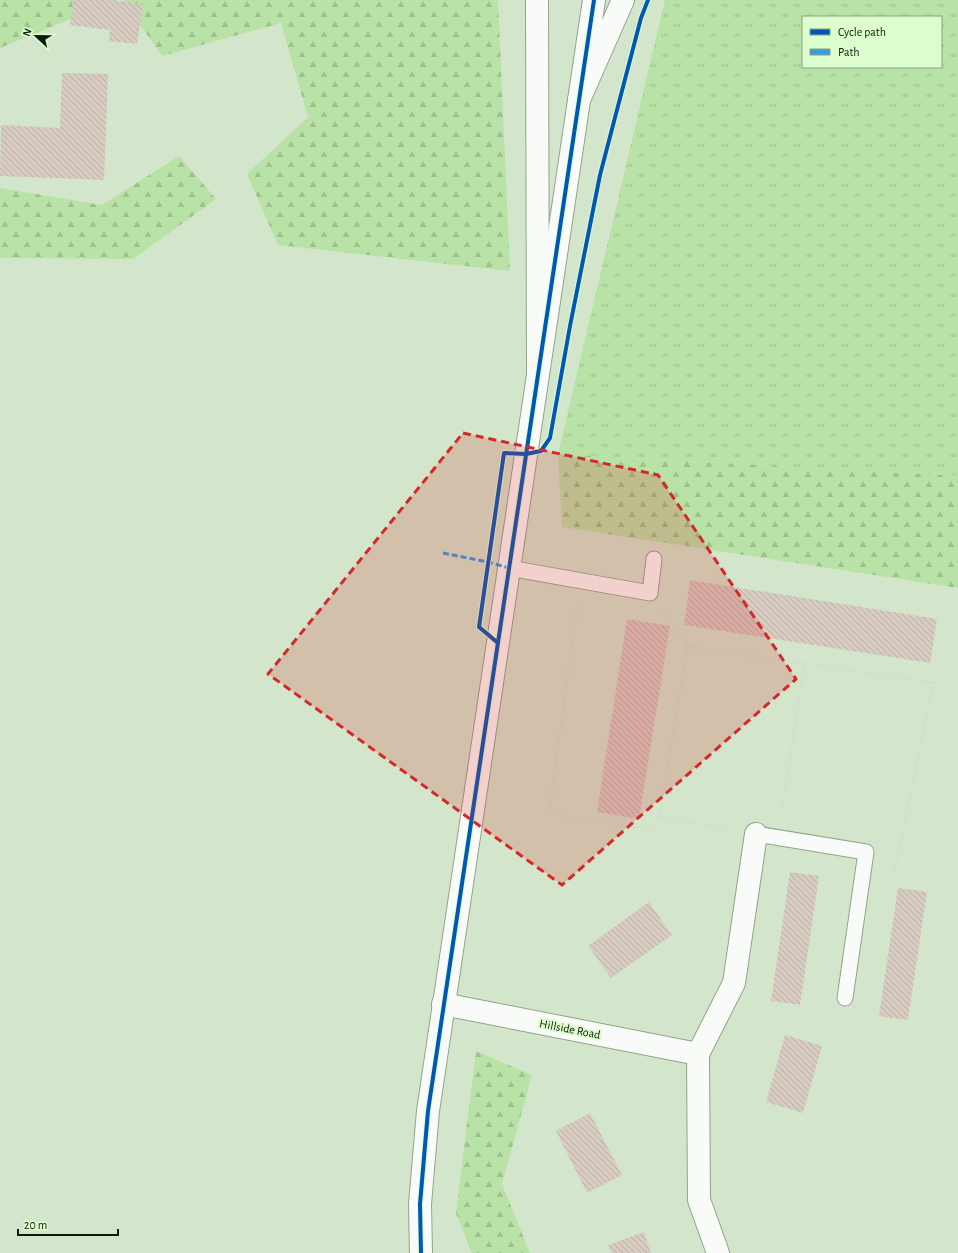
<svg xmlns="http://www.w3.org/2000/svg" width="958" height="1253" viewBox="0 0 958 1253" font-family="'Alegreya Sans',sans-serif">
<style>
.grass{fill:url(#grass-tufts);fill-rule:evenodd}
.forest{fill:url(#forest-firs)}
.building{fill:url(#building-back-hatch)}
.lines{fill:none;stroke-linecap:round;stroke-linejoin:round}
.lane-casing{stroke:#94a28e;stroke-width:17}
.street-casing{stroke:#94a28e;stroke-width:24}
.secondary-casing{stroke:#94a28e;stroke-width:24}
.primary-casing{stroke:#94a28e;stroke-width:24}
.path{stroke:#d0d5ce;stroke-width:2.5;stroke-dasharray:1 3;stroke-linecap:butt}
.lane{stroke:#f8fbf7;stroke-width:15}
.street{stroke:#f8fbf7;stroke-width:22}
.secondary{stroke:#f8fbf7;stroke-width:22}
.primary{stroke:#f8fbf7;stroke-width:22}
.quiet{stroke:#3a9bdd;stroke-width:3;stroke-dasharray:6 3;stroke-linecap:butt}
.cycleway-casing{stroke:#dcfdce;stroke-width:6}
.cycleway{stroke:#0057b8;stroke-width:4}
.marked{fill:#d62828;fill-opacity:0.2;stroke:#d62828;stroke-width:3;stroke-dasharray:8 5;stroke-linejoin:round}
.labels{text-anchor:middle;dominant-baseline:central;stroke-width:4;stroke-linejoin:round;paint-order:stroke}
.street-label{font-size:12px;fill:#0e1a09;stroke:#dcfdce}
</style>
<defs>
<pattern id="grass-tufts" width="24" height="20" patternUnits="userSpaceOnUse"><rect width="24" height="20" fill="#b9e2a7"/><path d="M3 7l-1-3M5 7V3M7 7l1-3M15 17l-1-3M17 17v-4M19 17l1-3" fill="none" stroke="#9ec18e"/></pattern>
<pattern id="forest-firs" width="22" height="20" patternUnits="userSpaceOnUse"><rect width="22" height="20" fill="#b9e2a7"/><path d="M5 1l3.5 6h-7zM16 11l3.5 6h-7z" fill="#9ec18e"/></pattern>
<pattern id="building-back-hatch" width="6" height="6" patternUnits="userSpaceOnUse"><rect width="6" height="6" fill="#d8cbc1"/><path d="M-1 5l2 2M0 0l6 6M5-1l2 2" fill="none" stroke="#b8aea4"/></pattern>
</defs>
<rect width="100%" height="100%" fill="#d3e6cc"/>
<path class="grass" d="M665,0H958V476L558,454ZM803,17H941V67H803Z"/>
<g class="forest">
<polygon points="0,0 117,0 0,48"/>
<polygon points="123,0 498,0 510,271 278,245 247,174 308,117 281,23 162,56"/>
<polygon points="179,156 216,199 133,259 0,258 0,188 102,205"/>
<polygon points="558,454 958,476 958,588 562,527"/>
<polygon points="476,1051 532,1075 502,1184 530,1253 472,1253 456,1213"/>
</g>
<g class="building">
<polygon points="73,0 112,0 143,4 137,44 109,41 110,30 70,25"/>
<polygon points="62,73 108,74 104,180 0,176 1,125 60,128"/>
<polygon points="690,580 937,619 930,663 684,625"/>
<polygon points="627,619 670,626 639,819 597,812"/>
<polygon points="790,872 819,876 800,1005 771,1001"/>
<polygon points="898,888 927,892 908,1020 879,1016"/>
<polygon points="649,902 672,935 611,978 588,946"/>
<polygon points="785,1035 822,1046 803,1113 766,1102"/>
<polygon points="590,1113 622,1175 587,1193 556,1131"/>
<polygon points="644,1232 651,1253 611,1253 608,1245"/>
</g>
<g class="lines">
<defs>
<g id="lane">
<polyline points="509,568 650,593 654,559"/>
<polyline points="756,834 866,852 845,998"/>
</g>
<g id="street">
<polyline points="443,1004 698,1054"/>
<polyline points="718,1253 699,1200 698,1054 734,983 756,834"/>
</g>
<polyline id="secondary" points="421,1253 420,1204 428,1111 594,0"/>
<g id="primary">
<polyline points="537,0 538,372"/>
<polyline points="579,100 623,0"/>
</g>
</defs>
<use href="#lane" class="lane-casing"/>
<use href="#street" class="street-casing"/>
<use href="#secondary" class="secondary-casing"/>
<use href="#primary" class="primary-casing"/>
<g class="path">
<polyline points="577,605 549,814 649,829 659,817"/>
<polyline points="664,613 688,646 933,683 894,875"/>
<polyline points="688,646 659,817 728,829"/>
<polyline points="782,812 804,664"/>
</g>
<use href="#lane" class="lane"/>
<use href="#street" class="street"/>
<use href="#secondary" class="secondary"/>
<use href="#primary" class="primary"/>
<polyline class="quiet" points="443,553 488,562 509,568"/>
<defs>
<g id="cycleway">
<polyline points="498,643 479,627 504,453 526,454 541,451 550,438 570,326 600,175 641,18 648,0"/>
<polyline points="421,1253 420,1204 428,1111 594,0"/>
</g>
</defs>
<use href="#cycleway" class="cycleway-casing"/>
<use href="#cycleway" class="cycleway"/>
</g>
<path class="marked" d="M463,433L658,475L796,679L562,885L268,674Z"/>
<g class="labels">
<g class="street-label">
<text transform="translate(570 1029) rotate(11)">Hillside Road</text>
</g>
</g>
<rect x="802" y="16" width="140" height="52" fill="#dcfdce" stroke="#8aa27f"/>
<rect x="810" y="29" width="20" height="6" fill="#0057b8" stroke="#8aa27f"/>
<text x="838" y="36" font-size="12" fill="#0e1a09">Cycle path</text>
<rect x="810" y="49" width="20" height="6" fill="#3a9bdd" stroke="#8aa27f"/>
<text x="838" y="56" font-size="12" fill="#0e1a09">Path</text>
<g transform="translate(36 36) rotate(292)" stroke="#dcfdce" stroke-width="3" paint-order="stroke">
<path d="M0-3L7 15L0 10L-7 15Z" fill="#0e1a09"/>
<text y="-6" font-size="11" font-weight="bold" text-anchor="middle" fill="#0e1a09">N</text>
</g>
<path d="M18 1229v6h100v-6" fill="none" stroke="#0e1a09" stroke-width="2"/>
<text x="24" y="1229" font-size="12" fill="#0e1a09" stroke="#dcfdce" stroke-width="3" paint-order="stroke">20 m</text>
</svg>
